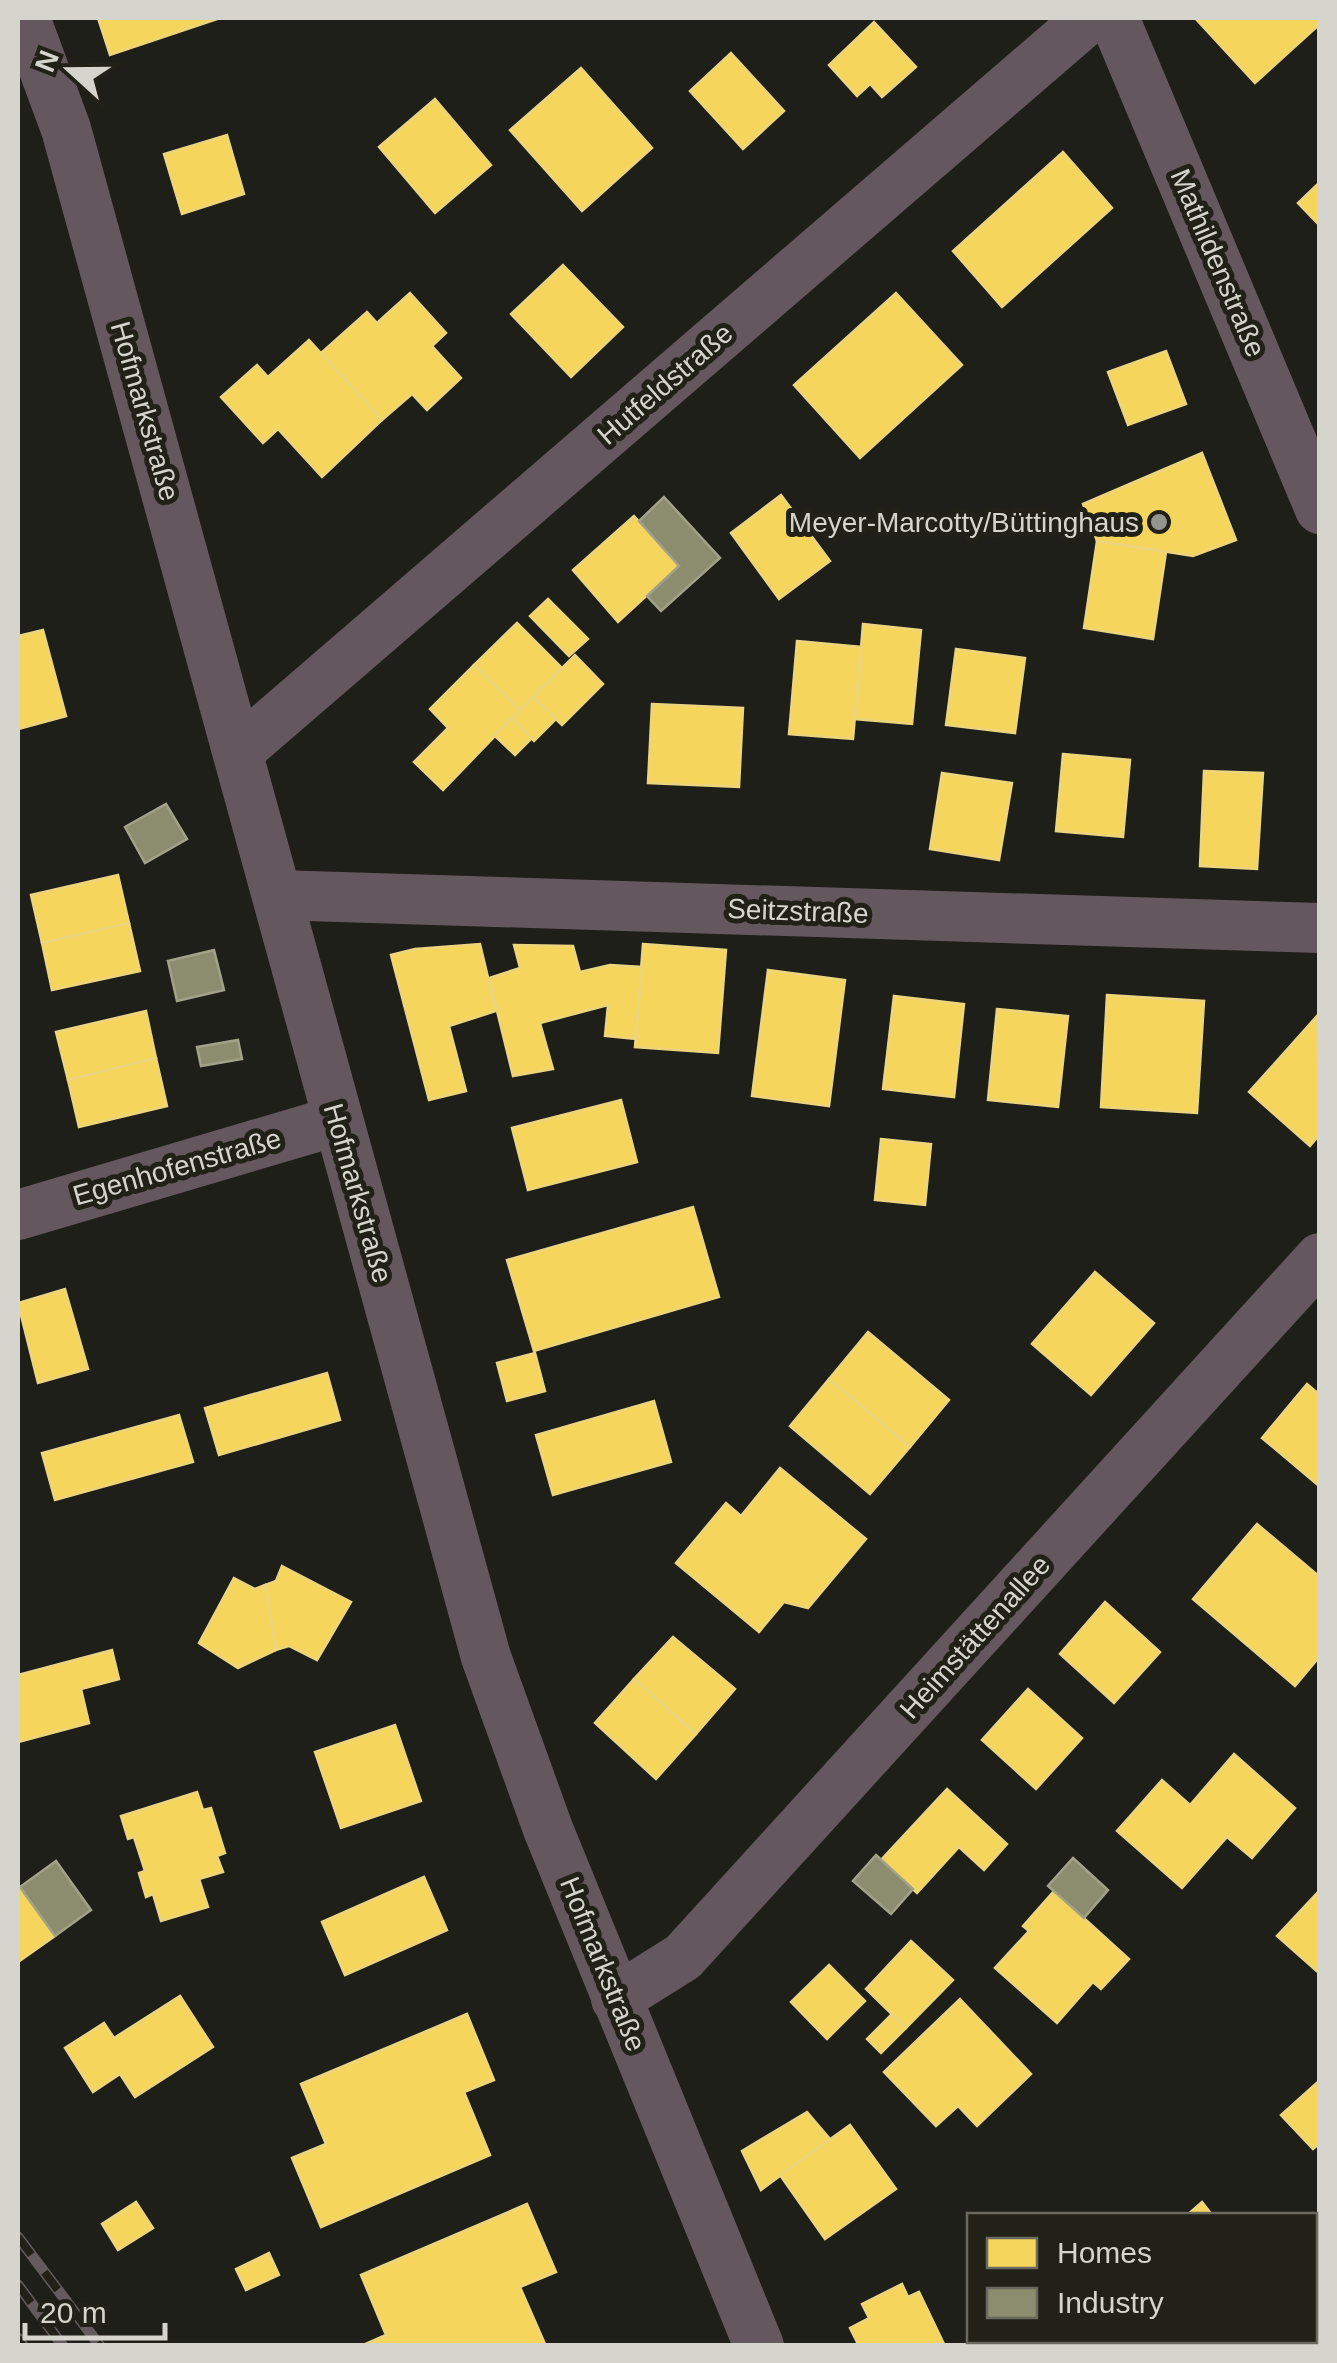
<svg xmlns="http://www.w3.org/2000/svg" width="1337" height="2363" viewBox="0 0 1337 2363" font-family="Arial,sans-serif">
<style>
.homes{fill:#f6d55c;stroke:#ecd57e;stroke-width:2.5}
.industry{fill:#8c8c6e;stroke:#a2a28b;stroke-width:2.5}
.lines{fill:none;stroke-linecap:round;stroke-linejoin:round}
.minor{stroke:#65575e;stroke-width:50}
.rail-casing{stroke:#635b5d;stroke-width:11}
.rail{stroke:#212117;stroke-width:8;stroke-dasharray:22;stroke-linecap:butt}
.poi-dot{fill:#95958f;stroke:#212117;stroke-width:4}
.labels{text-anchor:middle;dominant-baseline:central;stroke-width:10;stroke-linejoin:round;paint-order:stroke}
.street-label{font-size:28px;fill:#d5d5ce;stroke:#212117}
.poi-label{font-size:28px;fill:#d5d5ce;stroke:#212117;text-anchor:end}
</style>
<rect width="100%" height="100%" fill="#1f1f19"/>
<g class="homes">
<polygon points="98,18 220,18 110,55"/>
<polygon points="1195,18 1320,18 1320,24 1255,83"/>
<polygon points="874,22 916,67 882,97 870,84 857,96 829,65"/>
<polygon points="731,53 784,111 743,149 690,91"/>
<polygon points="581,68 652,148 582,211 510,130"/>
<polygon points="435,99 491,165 435,213 379,147"/>
<polygon points="227,135 244,194 182,214 164,154"/>
<polygon points="1063,152 1112,208 1002,307 953,251"/>
<polygon points="1320,182 1320,226 1298,203"/>
<polygon points="563,265 623,327 571,377 511,314"/>
<polygon points="410,293 446,333 432,346 461,378 427,410 412,394 382,420 321,353 367,312 377,323"/>
<polygon points="896,293 962,365 860,458 794,385"/>
<polygon points="309,340 382,420 322,477 278,429 263,443 221,397 257,365 268,377"/>
<polygon points="1166,351 1186,404 1128,425 1108,372"/>
<polygon points="1202,453 1236,540 1193,556 1097,541 1083,504"/>
<polygon points="781,495 830,561 779,599 731,533"/>
<polygon points="634,516 679,566 618,622 573,570"/>
<polygon points="1097,541 1166,552 1153,639 1084,628"/>
<polygon points="548,599 588,639 569,656 530,616"/>
<polygon points="517,623 562,668 520,710 474,665"/>
<polygon points="863,624 921,630 912,724 855,719"/>
<polygon points="43,630 66,716 18,729 18,636"/>
<polygon points="797,641 861,647 853,739 789,734"/>
<polygon points="956,649 1025,658 1015,733 946,725"/>
<polygon points="575,655 603,684 562,725 533,697"/>
<polygon points="474,665 520,710 443,790 414,762 448,728 430,709"/>
<polygon points="533,697 556,719 534,741 512,718"/>
<polygon points="652,704 743,708 739,787 648,783"/>
<polygon points="512,718 532,738 515,755 494,735"/>
<polygon points="1063,754 1130,760 1123,837 1056,831"/>
<polygon points="1204,771 1263,773 1257,869 1200,866"/>
<polygon points="942,773 1012,783 999,860 930,849"/>
<polygon points="118,875 129,923 42,943 31,895"/>
<polygon points="129,923 140,971 52,990 42,943"/>
<polygon points="480,944 496,1011 449,1026 466,1091 429,1100 391,955 415,949"/>
<polygon points="643,944 726,950 718,1053 635,1047"/>
<polygon points="514,945 573,946 580,972 610,965 642,967 635,1039 605,1036 608,1005 540,1023 553,1069 513,1076 489,978 520,968"/>
<polygon points="768,970 845,980 829,1106 752,1096"/>
<polygon points="1107,995 1204,1001 1197,1113 1101,1107"/>
<polygon points="894,996 964,1004 954,1097 883,1089"/>
<polygon points="997,1009 1068,1016 1058,1107 988,1100"/>
<polygon points="146,1011 156,1058 68,1080 56,1032"/>
<polygon points="1317,1016 1320,1134 1310,1146 1249,1092"/>
<polygon points="156,1058 167,1106 79,1127 68,1080"/>
<polygon points="621,1100 637,1162 528,1190 512,1128"/>
<polygon points="881,1139 931,1144 925,1205 875,1200"/>
<polygon points="693,1207 719,1297 534,1351 507,1260"/>
<polygon points="1095,1272 1154,1323 1091,1395 1032,1344"/>
<polygon points="65,1289 88,1369 38,1383 18,1303"/>
<polygon points="868,1332 949,1400 910,1447 829,1379"/>
<polygon points="535,1353 545,1391 507,1401 497,1363"/>
<polygon points="327,1373 340,1420 219,1455 205,1408"/>
<polygon points="829,1379 910,1447 870,1494 790,1426"/>
<polygon points="1307,1384 1320,1395 1318,1485 1262,1438"/>
<polygon points="654,1401 671,1462 553,1495 536,1435"/>
<polygon points="179,1415 193,1462 55,1500 42,1453"/>
<polygon points="780,1468 866,1539 808,1608 784,1602 759,1632 676,1563 726,1503 741,1516"/>
<polygon points="1257,1524 1320,1577 1320,1656 1295,1686 1193,1599"/>
<polygon points="282,1566 351,1602 317,1660 289,1646 276,1650 265,1585 276,1581"/>
<polygon points="234,1578 255,1589 265,1585 276,1650 238,1668 199,1643"/>
<polygon points="1105,1602 1160,1652 1114,1703 1060,1654"/>
<polygon points="673,1637 735,1689 696,1734 634,1679"/>
<polygon points="112,1650 119,1679 81,1689 89,1723 18,1742 18,1675"/>
<polygon points="634,1679 696,1734 656,1779 595,1723"/>
<polygon points="1028,1689 1082,1738 1036,1789 982,1740"/>
<polygon points="395,1725 421,1801 341,1828 315,1752"/>
<polygon points="1234,1754 1295,1808 1252,1858 1227,1837 1182,1888 1117,1831 1162,1780 1190,1805"/>
<polygon points="947,1789 1007,1844 984,1870 959,1847 917,1893 881,1860"/>
<polygon points="197,1792 203,1810 211,1808 225,1853 217,1856 223,1872 199,1879 208,1907 161,1921 153,1894 146,1897 139,1873 145,1871 134,1837 128,1839 121,1816"/>
<polygon points="424,1877 447,1930 345,1975 322,1922"/>
<polygon points="18,1884 55,1936 18,1962"/>
<polygon points="1320,1890 1320,1974 1277,1936"/>
<polygon points="1054,1891 1129,1959 1101,1989 1093,1982 1057,2023 995,1968 1029,1931 1023,1926"/>
<polygon points="911,1941 953,1980 906,2028 866,1989"/>
<polygon points="829,1965 865,2001 827,2039 791,2002"/>
<polygon points="180,1996 213,2047 135,2097 120,2074 93,2092 65,2048 104,2023 114,2038"/>
<polygon points="960,1999 1031,2074 977,2126 958,2106 936,2126 884,2072"/>
<polygon points="467,2014 494,2080 464,2092 490,2155 321,2227 292,2158 326,2144 301,2084"/>
<polygon points="892,2014 906,2028 881,2053 867,2039"/>
<polygon points="1320,2080 1320,2143 1313,2149 1281,2115"/>
<polygon points="807,2112 830,2139 761,2190 742,2151"/>
<polygon points="850,2125 896,2189 825,2239 780,2175"/>
<polygon points="136,2202 153,2228 118,2250 102,2224"/>
<polygon points="1202,2202 1213,2216 1186,2216"/>
<polygon points="527,2204 556,2272 520,2287 545,2344 361,2346 386,2335 361,2275"/>
<polygon points="269,2253 279,2275 246,2290 236,2269"/>
<polygon points="902,2284 908,2297 919,2292 944,2344 859,2346 850,2328 869,2318 862,2304"/>
<polygon points="1159,2340 1199,2340 1193,2346 1163,2346"/>
</g>
<g class="industry">
<polygon points="664,497 720,558 661,611 647,596 679,566 639,521"/>
<polygon points="166,804 187,839 145,863 125,827"/>
<polygon points="214,950 224,990 177,1001 168,961"/>
<polygon points="238,1040 242,1059 201,1066 197,1047"/>
<polygon points="876,1855 913,1889 891,1914 853,1881"/>
<polygon points="1073,1858 1108,1890 1084,1918 1048,1886"/>
<polygon points="56,1861 91,1910 55,1936 20,1887"/>
</g>
<g class="lines">
<g class="minor">
<polyline points="25,18 66,129 486,1657 548,1829 759,2346"/>
<polyline points="1114,18 1320,509"/>
<polyline points="240,750 1089,18"/>
<polyline points="277,895 1320,928"/>
<polyline points="18,1215 336,1121"/>
<polyline points="616,1999 683,1957 1320,1258"/>
</g>
<defs>
<g id="rail">
<polyline points="18,2237 100,2346"/>
<polyline points="18,2285 63,2346"/>
<polyline points="18,2338 23,2346"/>
</g>
</defs>
<use href="#rail" class="rail-casing"/>
<use href="#rail" class="rail"/>
</g>
<circle class="poi-dot" cx="1159" cy="522" r="10"/>
<g class="labels">
<g class="street-label">
<text transform="translate(1218 263) rotate(67)">Mathildenstraße</text>
<text transform="translate(665 384) rotate(-41)">Hutfeldstraße</text>
<text transform="translate(145 411) rotate(74)">Hofmarkstraße</text>
<text transform="translate(798 911) rotate(2)">Seitzstraße</text>
<text transform="translate(177 1167) rotate(-16)">Egenhofenstraße</text>
<text transform="translate(358 1193) rotate(74)">Hofmarkstraße</text>
<text transform="translate(975 1637) rotate(-48)">Heimstättenallee</text>
<text transform="translate(603 1964) rotate(68)">Hofmarkstraße</text>
</g>
<g class="poi-label">
<text x="1139" y="522">Meyer-Marcotty/Büttinghaus</text>
</g>
</g>
<rect width="1337" height="2363" fill="none" stroke="#d5d5ce" stroke-width="40"/>
<rect x="967" y="2213" width="350" height="130" fill="#212117" stroke="#696960" stroke-width="2.5"/>
<rect x="987" y="2238" width="50" height="30" fill="#f6d55c" stroke="#696960" stroke-width="2.5"/>
<text x="1057" y="2263" font-size="30" fill="#d5d5ce">Homes</text>
<rect x="987" y="2288" width="50" height="30" fill="#8c8c6e" stroke="#696960" stroke-width="2.5"/>
<text x="1057" y="2313" font-size="30" fill="#d5d5ce">Industry</text>
<g transform="translate(70 70) rotate(291)" stroke="#212117" stroke-width="8" paint-order="stroke">
<path d="M0-8L18 38L0 25L-18 38Z" fill="#d5d5ce"/>
<text y="-15" font-size="28" font-weight="bold" text-anchor="middle" fill="#d5d5ce">N</text>
</g>
<path d="M25 2323v15h140v-15" fill="none" stroke="#d5d5ce" stroke-width="5"/>
<text x="40" y="2323" font-size="30" fill="#d5d5ce" stroke="#212117" stroke-width="8" paint-order="stroke">20 m</text>
</svg>
